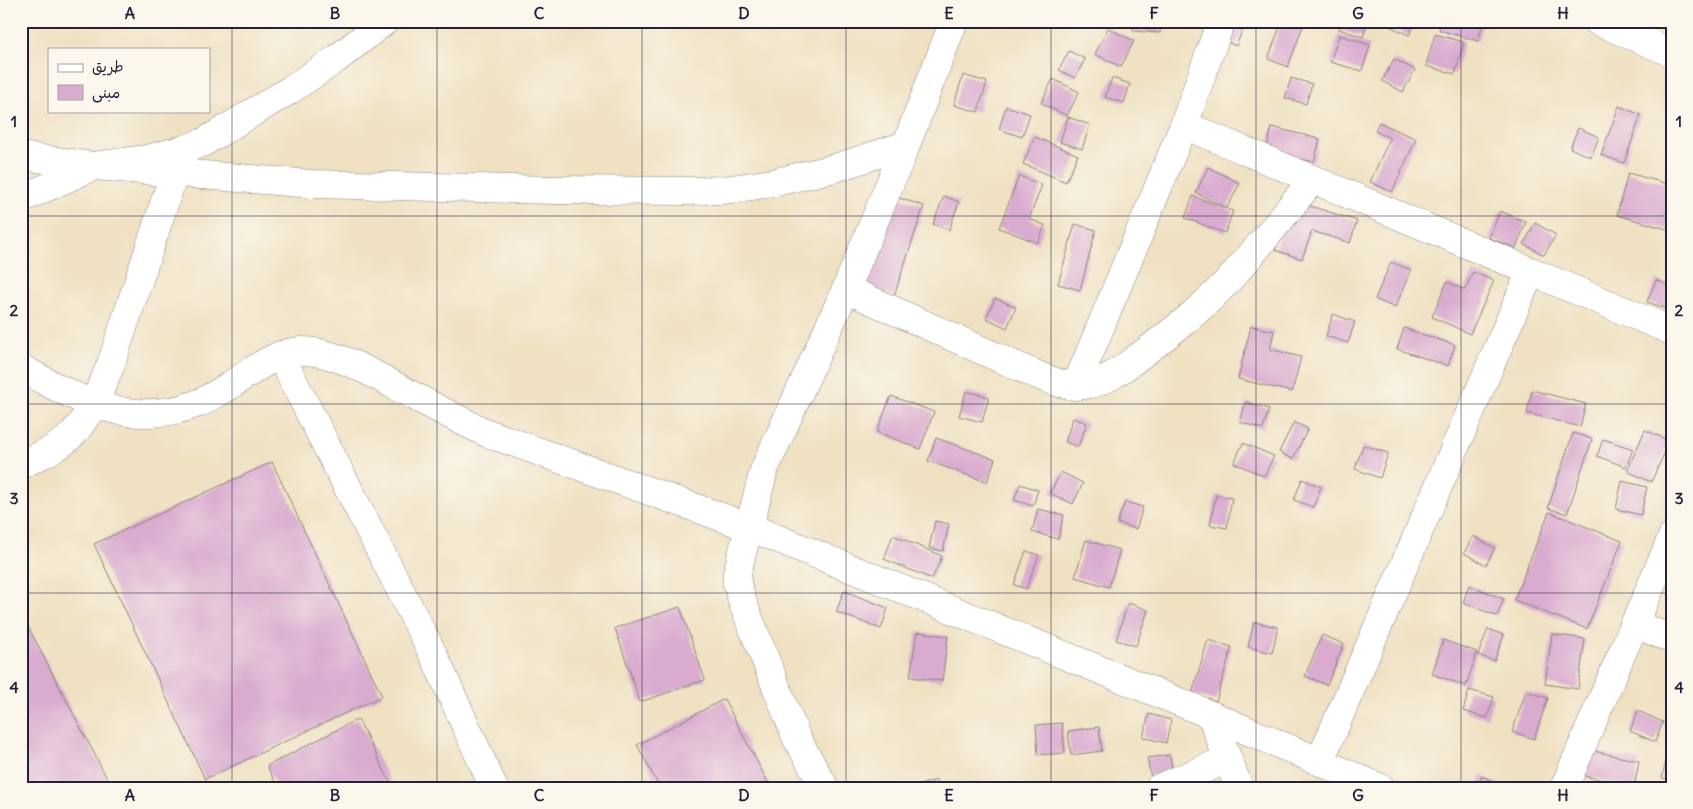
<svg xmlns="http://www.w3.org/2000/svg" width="1693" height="809" viewBox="0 0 1693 809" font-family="Delius,'Playpen Sans Arabic',sans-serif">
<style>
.building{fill:#d9abcf}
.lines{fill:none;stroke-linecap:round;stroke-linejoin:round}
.minor-casing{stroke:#88827e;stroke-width:29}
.minor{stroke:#fff;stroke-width:28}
.grid{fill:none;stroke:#22223b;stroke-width:1;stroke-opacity:0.55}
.neatline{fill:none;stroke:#22223b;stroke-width:2}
.grid-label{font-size:16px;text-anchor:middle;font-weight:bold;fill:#22223b}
</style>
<rect width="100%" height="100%" fill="#fbf7ec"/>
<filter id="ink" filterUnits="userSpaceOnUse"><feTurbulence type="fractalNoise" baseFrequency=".02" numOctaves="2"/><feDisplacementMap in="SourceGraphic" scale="10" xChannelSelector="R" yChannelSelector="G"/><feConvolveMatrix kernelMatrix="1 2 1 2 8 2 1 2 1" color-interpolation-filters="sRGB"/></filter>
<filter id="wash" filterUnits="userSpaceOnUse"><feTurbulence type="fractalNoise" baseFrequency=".0096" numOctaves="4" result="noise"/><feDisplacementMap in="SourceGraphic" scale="20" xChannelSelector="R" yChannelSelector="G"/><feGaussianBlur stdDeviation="1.12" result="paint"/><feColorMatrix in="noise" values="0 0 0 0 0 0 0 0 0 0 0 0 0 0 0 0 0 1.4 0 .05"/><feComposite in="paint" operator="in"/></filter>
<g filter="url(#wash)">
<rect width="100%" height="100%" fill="#efe1c2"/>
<g id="blocks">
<g class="building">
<polygon points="1134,21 1161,21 1160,33 1133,31"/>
<polygon points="1220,21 1246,21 1236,46 1213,36"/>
<polygon points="1282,21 1298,21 1304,23 1288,67 1268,59"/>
<polygon points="1341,21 1368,21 1363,37 1339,29"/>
<polygon points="1389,21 1416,21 1409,35 1387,25"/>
<polygon points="1442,21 1481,21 1483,22 1478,41 1439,30"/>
<polygon points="1108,28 1134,41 1121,67 1095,54"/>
<polygon points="1435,34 1464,42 1455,74 1426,66"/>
<polygon points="1339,35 1370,45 1362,71 1330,62"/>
<polygon points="1069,51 1085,59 1075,78 1059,70"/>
<polygon points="1394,59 1415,70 1403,92 1382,81"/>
<polygon points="963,75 987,82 978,112 954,105"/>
<polygon points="1112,78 1130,84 1124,103 1105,97"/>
<polygon points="1291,78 1312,84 1306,104 1285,98"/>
<polygon points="1053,79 1079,92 1067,116 1041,103"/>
<polygon points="1006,106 1030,114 1022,137 999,129"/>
<polygon points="1619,106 1641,115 1624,163 1601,155"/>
<polygon points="1068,117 1090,125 1082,149 1060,142"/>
<polygon points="1379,122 1416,139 1392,192 1370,182 1390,138 1375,131"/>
<polygon points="1272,127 1320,139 1314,162 1266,151"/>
<polygon points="1578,128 1599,137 1591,157 1570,148"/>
<polygon points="1035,137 1078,155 1066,182 1023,164"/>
<polygon points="1208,167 1240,183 1227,208 1196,193"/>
<polygon points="1628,173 1672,185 1672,212 1667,229 1617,215"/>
<polygon points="1019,176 1042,185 1029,219 1045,225 1038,243 999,228"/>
<polygon points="884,193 924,206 894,296 854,284"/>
<polygon points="944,196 959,202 949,230 933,224"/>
<polygon points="1193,196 1233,211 1225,233 1185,218"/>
<polygon points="1292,200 1357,221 1350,243 1312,231 1302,259 1275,250"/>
<polygon points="1500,211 1526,222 1516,248 1489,238"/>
<polygon points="1535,223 1556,235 1544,255 1524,244"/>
<polygon points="1075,224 1096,230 1080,290 1058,284"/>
<polygon points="1391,262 1411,270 1395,308 1375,299"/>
<polygon points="1473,272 1494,281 1470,334 1432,317 1447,282 1465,290"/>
<polygon points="1656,280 1672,286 1672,306 1670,310 1647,302"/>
<polygon points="995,298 1016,307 1007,328 986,318"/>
<polygon points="1333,314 1355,322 1348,343 1326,336"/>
<polygon points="1251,326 1274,331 1270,349 1301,357 1292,392 1238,379"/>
<polygon points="1404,328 1455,345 1448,366 1397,349"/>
<polygon points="1532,390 1586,404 1580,427 1527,413"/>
<polygon points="966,391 989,397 982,422 959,416"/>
<polygon points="891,396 934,412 920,449 877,432"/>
<polygon points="1246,402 1269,409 1263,429 1240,422"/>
<polygon points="1073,418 1087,423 1078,447 1065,442"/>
<polygon points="1294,422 1308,429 1293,459 1279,452"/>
<polygon points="1645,430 1670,441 1651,482 1627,471"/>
<polygon points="1573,433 1592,439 1567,514 1548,508"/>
<polygon points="936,438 995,459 987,482 928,461"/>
<polygon points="1603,439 1633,449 1626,467 1597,456"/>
<polygon points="1243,443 1274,456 1264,476 1234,463"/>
<polygon points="1363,445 1388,453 1380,478 1355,469"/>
<polygon points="272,462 382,696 205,779 94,544"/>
<polygon points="1061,472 1083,483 1073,504 1050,493"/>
<polygon points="1302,479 1321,487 1313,507 1294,500"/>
<polygon points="1622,481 1647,487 1641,515 1616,509"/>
<polygon points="1020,484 1038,490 1033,506 1014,500"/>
<polygon points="1216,495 1232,498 1227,528 1210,525"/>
<polygon points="1125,502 1143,507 1136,529 1117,523"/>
<polygon points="1038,509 1064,515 1058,539 1032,532"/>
<polygon points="1549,512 1622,541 1587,629 1514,600"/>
<polygon points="935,521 949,524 943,551 929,548"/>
<polygon points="893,535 942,556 932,579 884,559"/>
<polygon points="1473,536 1495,548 1486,565 1464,553"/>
<polygon points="1086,540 1120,550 1109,587 1075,577"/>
<polygon points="1026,551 1039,555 1026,589 1014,585"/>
<polygon points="1469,585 1504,599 1497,616 1463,603"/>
<polygon points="844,591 888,608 881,629 836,612"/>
<polygon points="1128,603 1148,610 1136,646 1116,640"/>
<polygon points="680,607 705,680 640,702 615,628"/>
<polygon points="21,613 112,788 21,788"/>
<polygon points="1254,622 1278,627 1272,653 1248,647"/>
<polygon points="1488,629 1504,635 1494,661 1478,655"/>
<polygon points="917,632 948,636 942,681 910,677"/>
<polygon points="1552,634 1585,639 1578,689 1545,684"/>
<polygon points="1322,635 1344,644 1327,685 1305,676"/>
<polygon points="1208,640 1232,647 1216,701 1192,694"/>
<polygon points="1443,640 1477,652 1466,686 1432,674"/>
<polygon points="1469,690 1494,697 1487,718 1463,711"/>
<polygon points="1526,691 1548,698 1534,739 1512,732"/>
<polygon points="724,699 771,788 660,788 637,745"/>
<polygon points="1638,711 1663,722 1655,742 1630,731"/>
<polygon points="1149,714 1171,720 1166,743 1143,737"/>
<polygon points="358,719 393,788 278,788 267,766"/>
<polygon points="1062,723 1065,753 1038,755 1036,725"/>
<polygon points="1099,727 1102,751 1071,755 1068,731"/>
<polygon points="1671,739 1672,739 1672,780 1662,778"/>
<polygon points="1589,750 1639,761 1634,787 1584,776"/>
<polygon points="1170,755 1173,774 1151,778 1147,758"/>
<polygon points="1482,776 1501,785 1500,788 1477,788"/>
<polygon points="936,780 938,788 914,788 914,787"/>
</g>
</g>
</g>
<g filter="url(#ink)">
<use href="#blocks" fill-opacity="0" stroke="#88827e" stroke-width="1"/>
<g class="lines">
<defs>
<g id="minor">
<polyline points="1597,21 1672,53"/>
<polyline points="1184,125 1672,331"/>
<polyline points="21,156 94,166 312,184 555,190 684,191 724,190 772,183 835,168 906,145"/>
<polyline points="21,199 94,166 147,159 185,149 204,142 290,90 335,60 385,21"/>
<path d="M846,289L1030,372C1047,379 1066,388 1085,385C1107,382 1124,368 1141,355C1169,334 1198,312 1222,287C1255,253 1283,216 1313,179"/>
<polyline points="280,355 434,656 494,788"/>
<path d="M21,368C78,400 130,429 196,404C208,400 219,392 229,386C252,372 273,353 300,351C334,349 382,379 412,395C436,408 461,421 487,433L749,527L1211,715L1381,788"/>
<polyline points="1076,386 1184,125 1221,21"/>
<path d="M21,465C36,457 53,451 66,440C87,424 101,388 111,364L174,174"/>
<polyline points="1634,624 1672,639"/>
<polyline points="1211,715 1239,788"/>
<polyline points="1320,761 1531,271"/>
<polyline points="825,788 797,739 742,601 737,583 737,573 764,470 846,289 906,145 954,21"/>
<polyline points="1159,788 1228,759"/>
<polyline points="1564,788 1672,537"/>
</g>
</defs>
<use href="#minor" class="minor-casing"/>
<use href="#minor" class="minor"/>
</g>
</g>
<path class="grid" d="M232,21V788M437,21V788M642,21V788M846,21V788M1051,21V788M1256,21V788M1461,21V788M21,216H1672M21,404H1672M21,593H1672"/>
<rect width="1693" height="809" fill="none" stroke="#fbf7ec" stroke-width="55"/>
<rect x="48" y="48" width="162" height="65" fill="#fbf7ec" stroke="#a4a2a5"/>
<rect x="58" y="64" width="25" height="8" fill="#ffffff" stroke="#a4a2a5"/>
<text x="92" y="72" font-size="15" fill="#22223b">طريق</text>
<rect x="58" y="85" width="25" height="15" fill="#d9abcf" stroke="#a4a2a5"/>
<text x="92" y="98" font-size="15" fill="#22223b">مبنى</text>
<rect x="28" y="28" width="1638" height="754" class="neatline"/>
<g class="grid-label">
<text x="130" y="19">A</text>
<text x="335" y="19">B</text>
<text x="539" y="19">C</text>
<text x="744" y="19">D</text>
<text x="949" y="19">E</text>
<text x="1154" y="19">F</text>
<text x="1358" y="19">G</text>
<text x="1563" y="19">H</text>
<text x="14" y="127">1</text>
<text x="1679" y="127">1</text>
<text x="14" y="316">2</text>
<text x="1679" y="316">2</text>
<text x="14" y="504">3</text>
<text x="1679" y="504">3</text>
<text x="14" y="693">4</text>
<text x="1679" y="693">4</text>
<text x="130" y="801">A</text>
<text x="335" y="801">B</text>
<text x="539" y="801">C</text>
<text x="744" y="801">D</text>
<text x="949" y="801">E</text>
<text x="1154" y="801">F</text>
<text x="1358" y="801">G</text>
<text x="1563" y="801">H</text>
</g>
</svg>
